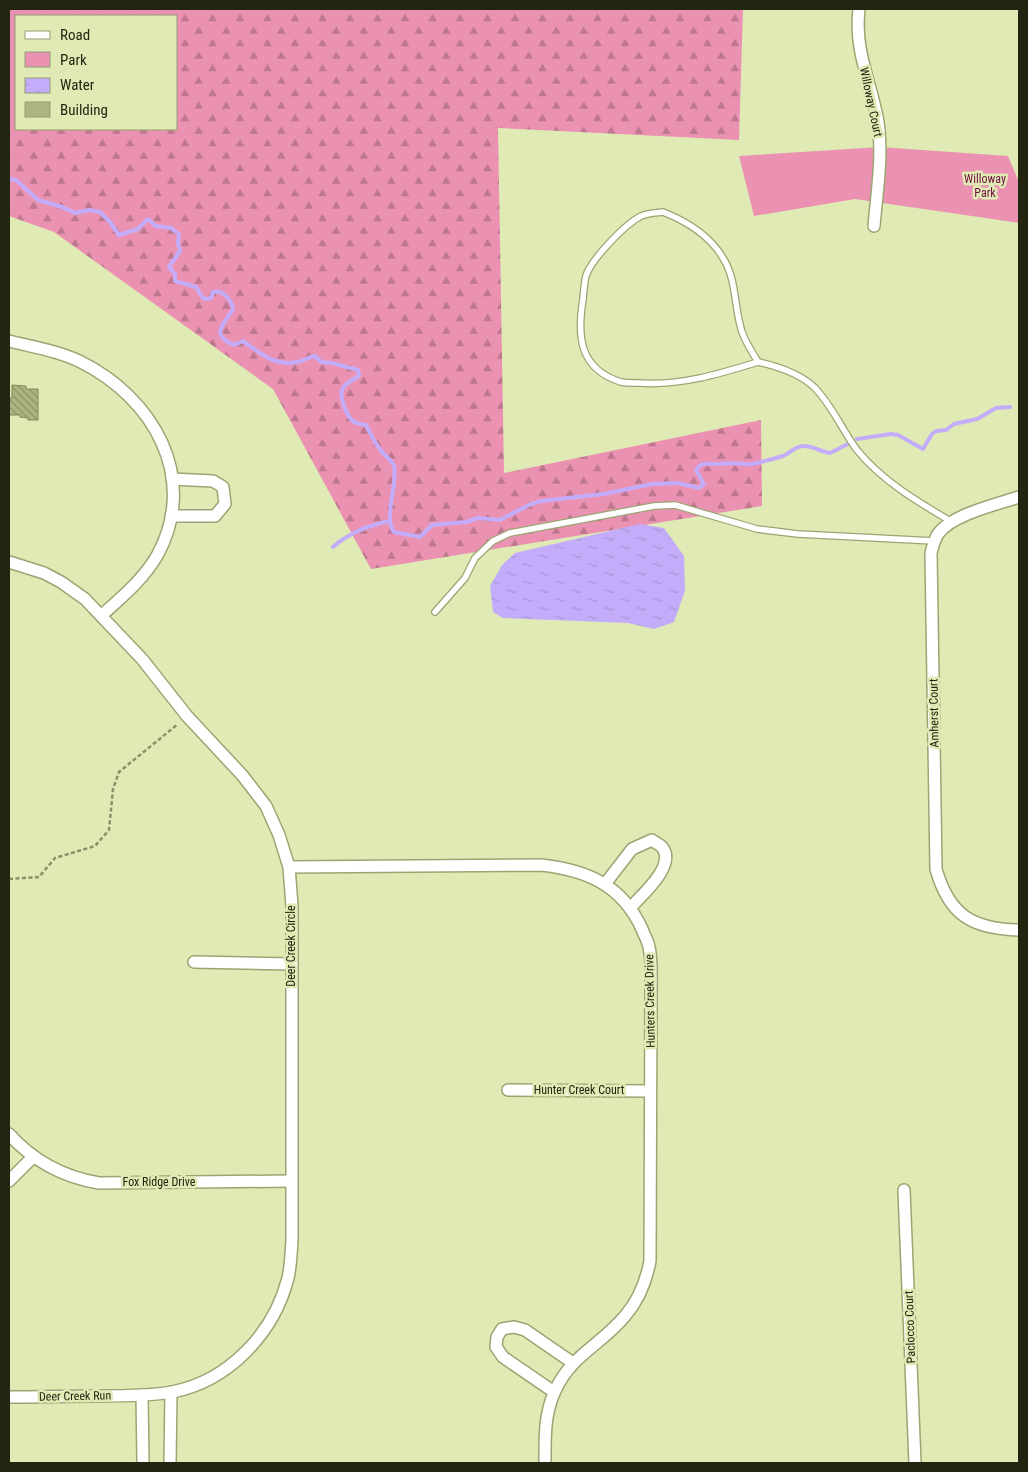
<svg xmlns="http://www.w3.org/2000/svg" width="1028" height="1472" viewBox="0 0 1028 1472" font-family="'Roboto Condensed',sans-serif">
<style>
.forest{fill:url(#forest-firs);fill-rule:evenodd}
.park{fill:#eb92b2}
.water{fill:url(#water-ripples)}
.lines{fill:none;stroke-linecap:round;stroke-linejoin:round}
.stream{stroke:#c3adfb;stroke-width:4}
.building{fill:url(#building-back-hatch);stroke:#818a58}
.service-casing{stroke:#9ca572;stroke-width:8}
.minor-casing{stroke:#9ca572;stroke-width:14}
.path{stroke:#89916a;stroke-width:2.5;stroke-dasharray:4 2.5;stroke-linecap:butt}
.service{stroke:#fff;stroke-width:5.5}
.minor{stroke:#fff;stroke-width:11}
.labels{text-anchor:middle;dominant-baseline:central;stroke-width:5;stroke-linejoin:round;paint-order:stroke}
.street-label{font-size:12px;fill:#222611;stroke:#dfeab4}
.park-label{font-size:12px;fill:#710f3f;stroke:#dfeab4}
</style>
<defs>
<pattern id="forest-firs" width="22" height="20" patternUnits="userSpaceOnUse" patternTransform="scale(1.25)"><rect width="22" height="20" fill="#eb92b2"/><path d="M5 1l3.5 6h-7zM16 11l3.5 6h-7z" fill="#be778f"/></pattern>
<pattern id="water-ripples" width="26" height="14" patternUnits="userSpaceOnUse" patternTransform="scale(1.25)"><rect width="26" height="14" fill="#c3adfb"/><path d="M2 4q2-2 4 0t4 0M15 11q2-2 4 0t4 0" fill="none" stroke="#a795d6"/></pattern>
<pattern id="building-back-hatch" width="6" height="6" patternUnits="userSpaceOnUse" patternTransform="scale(1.25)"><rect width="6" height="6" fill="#abb581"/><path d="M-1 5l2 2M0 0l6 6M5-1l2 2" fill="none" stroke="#8b9368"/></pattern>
</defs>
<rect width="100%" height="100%" fill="#dfeab4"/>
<path class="forest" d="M9,9H743L739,140L498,128L504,473L761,420L762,506L371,569L273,389L54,232L9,216ZM16,16H176V129H16Z"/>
<polygon class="park" points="880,147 1008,156 1019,182 1019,223 855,199 754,216 739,156"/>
<polygon class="water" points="640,524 664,528 684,556 685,591 674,622 654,629 628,623 503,618 493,612 490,586 502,565 515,553"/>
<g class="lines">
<g class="stream">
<path d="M9,179L16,180L38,200L62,207L75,213L89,210L100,212L110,222L119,235L138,229L148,219L156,226L171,228L179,234L178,243L180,251L169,267L175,274V281L196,287C201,293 201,302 211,298L213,292C223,289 232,301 233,309C224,325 209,334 234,345L243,341C260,353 275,367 297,362C304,361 308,357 315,356L321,362L332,363L358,370L359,376C354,379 346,383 343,388C338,395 347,417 354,422C357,424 362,424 366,425C372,436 375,445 384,454C388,458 392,461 394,466C398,484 383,518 394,532L420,537L432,525L466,522L478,518L500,520L529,505L541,501L604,494L652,484L677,483L699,488L704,484L696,470C702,460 711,465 721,464C732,462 743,465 752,464C762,462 773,459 783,456C790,453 795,446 804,446C814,446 821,452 830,453L848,444"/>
<polyline points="857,439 891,434 898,435 923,449 932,434 936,431 946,430 954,424 977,419 996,408 1010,407"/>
<path d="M333,547C349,533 369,525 390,521"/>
</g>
</g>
<polygon class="building" points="12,385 26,386 26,389 38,389 38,420 28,420 28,418 20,417 20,415 9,415 9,398 12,398"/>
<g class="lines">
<defs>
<g id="service">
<path d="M663,212C686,221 710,236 723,258C737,280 734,308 742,332C746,343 752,352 758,362C719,374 680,386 639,383C633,383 626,383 621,382C579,369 577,336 583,299C584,291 584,280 587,273C595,256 624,225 641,216C649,213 655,213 663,212Z"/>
<path d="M758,362C776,366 800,374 814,387C832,405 842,430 857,450C882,481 918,502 952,522"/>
<polyline points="435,612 465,578 475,558 493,541 510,533 654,506 675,505 757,529 798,534 934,541"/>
</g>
<g id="minor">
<path d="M859,9C854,52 871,81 878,122C883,156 877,191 874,226"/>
<path d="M9,341C33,347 59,351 81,362C153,398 199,477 158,554C144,579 122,597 102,615"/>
<path d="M1019,497C997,504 951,515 938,534C934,540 933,546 931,553L936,869C949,915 972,929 1019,930"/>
<polyline points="171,516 215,516 225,504 223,487 213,481 172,479"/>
<path d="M9,562L44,573L61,582L85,599L142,659L187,716L242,775L266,806L279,835L289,867L292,906V1240C291,1253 291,1265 288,1278C274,1333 229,1381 172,1392C149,1396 124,1396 100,1396C70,1396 39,1397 9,1397"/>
<path d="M289,867L541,865C587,870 622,885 642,929C644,935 648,941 649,947C652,960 651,976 651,989L650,1261C646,1282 639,1300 625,1316C601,1345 571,1355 555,1391C544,1414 545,1439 545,1463"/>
<path d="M605,884L632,849L652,840C654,842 659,844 662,847C677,865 642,895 630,908"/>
<polyline points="194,962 291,964"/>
<polyline points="508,1090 650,1091"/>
<path d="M9,1134C34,1162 63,1177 99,1183L291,1181"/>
<polyline points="9,1181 33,1157"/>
<polyline points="904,1190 915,1463"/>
<polyline points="554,1392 503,1357 496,1347 497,1337 502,1329 514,1327 525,1330 573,1363"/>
<polyline points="142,1395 143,1463"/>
<polyline points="170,1463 171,1392"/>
</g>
</defs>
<use href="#service" class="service-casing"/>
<use href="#minor" class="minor-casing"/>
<polyline class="path" points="9,879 39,877 55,858 95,846 109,830 113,789 119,772 178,724"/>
<use href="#service" class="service"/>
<use href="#minor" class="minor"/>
</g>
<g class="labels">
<g class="street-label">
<text transform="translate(871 102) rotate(78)">Willoway Court</text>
<text transform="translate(934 713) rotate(-91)">Amherst Court</text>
<text transform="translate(291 946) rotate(-90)">Deer Creek Circle</text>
<text transform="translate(650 1001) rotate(-91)">Hunters Creek Drive</text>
<text x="579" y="1090">Hunter Creek Court</text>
<text x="159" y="1182">Fox Ridge Drive</text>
<text transform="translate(910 1327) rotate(-92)">Paclocco Court</text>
<text transform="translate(75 1396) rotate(-1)">Deer Creek Run</text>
</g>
<g class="park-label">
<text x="985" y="179">Willoway<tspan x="985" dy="14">Park</tspan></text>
</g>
</g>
<rect width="1028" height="1472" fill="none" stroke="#222611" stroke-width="20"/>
<rect x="15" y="15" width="162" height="115" fill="#dfeab4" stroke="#939c73"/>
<rect x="25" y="31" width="25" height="8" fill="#ffffff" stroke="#939c73"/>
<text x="60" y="40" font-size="15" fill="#222611">Road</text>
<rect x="25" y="52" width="25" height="15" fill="#eb92b2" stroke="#939c73"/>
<text x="60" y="65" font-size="15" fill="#222611">Park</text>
<rect x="25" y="78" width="25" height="15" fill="url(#water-ripples)" stroke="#939c73"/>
<text x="60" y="90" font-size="15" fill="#222611">Water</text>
<rect x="25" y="102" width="25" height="15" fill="#abb581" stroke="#939c73"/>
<text x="60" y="115" font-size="15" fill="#222611">Building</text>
</svg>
